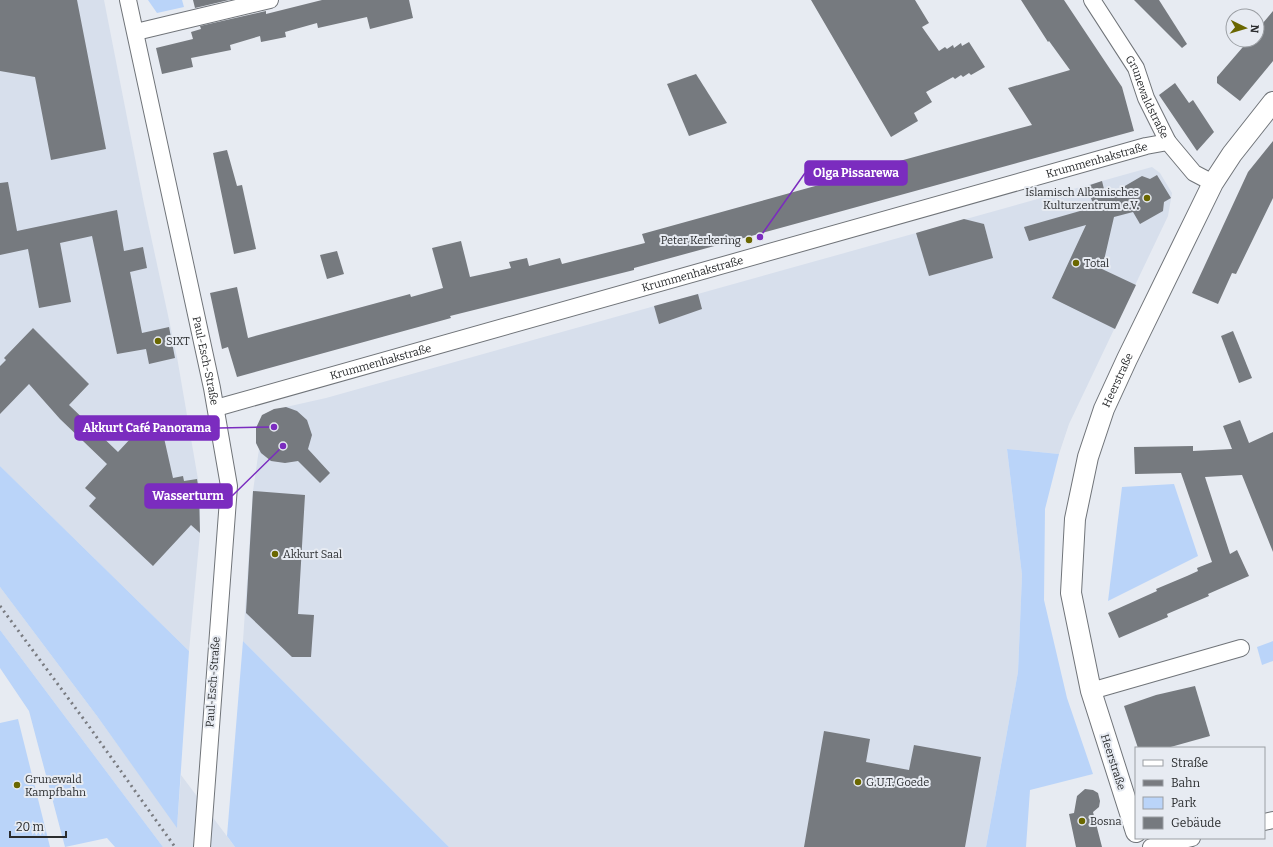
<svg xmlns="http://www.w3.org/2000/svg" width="1273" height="847" viewBox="0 0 1273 847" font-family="Bitter,serif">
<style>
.built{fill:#d7dfec}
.green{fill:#bad4f9}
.building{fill:#767a7f}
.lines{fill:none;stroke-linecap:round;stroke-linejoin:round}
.minor-casing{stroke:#707479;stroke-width:18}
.tertiary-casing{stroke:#707479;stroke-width:22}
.minor{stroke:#fff;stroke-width:16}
.tertiary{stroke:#fff;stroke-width:20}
.rail{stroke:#797b80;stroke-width:3;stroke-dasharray:2 4;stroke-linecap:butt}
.poi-dot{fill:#6a6700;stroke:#e7ebf2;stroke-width:1.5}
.labels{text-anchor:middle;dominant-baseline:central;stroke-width:4;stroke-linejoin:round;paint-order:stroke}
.street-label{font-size:11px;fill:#2a2c2e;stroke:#e7ebf2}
.poi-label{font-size:11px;fill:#2a2c2e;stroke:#e7ebf2;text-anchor:start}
.leader{fill:none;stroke:#7b2cbf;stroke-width:1.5}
.callout-dot{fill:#7b2cbf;stroke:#e7ebf2;stroke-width:1.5}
.callout{fill:#7b2cbf;stroke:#7b2cbf;stroke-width:1.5}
.callout-label{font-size:12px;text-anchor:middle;font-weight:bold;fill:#fff}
</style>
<rect width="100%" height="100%" fill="#e7ebf2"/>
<g class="built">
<polygon points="0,0 104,0 144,204 177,357 200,491 200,533 189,651 0,466"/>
<polygon points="1152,167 1160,173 1172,193 1168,216 1069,424 1059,454 1007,449 1022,575 1018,672 986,847 449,847 243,641 253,491 259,449 256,443 256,428 286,407 326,398"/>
<polygon points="0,587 97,716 177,827 181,775 235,847 163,847 0,630"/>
</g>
<g class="green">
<polygon points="148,0 182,0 184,7 157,13"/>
<polygon points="1007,449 1059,454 1045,509 1044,600 1067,698 1093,774 1030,790 1026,847 986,847 1018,672 1022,575"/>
<polygon points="0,466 189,651 177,828 97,716 0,587"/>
<polygon points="1174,484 1198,556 1108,601 1122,487"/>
<polygon points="0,630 163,847 115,847 107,838 65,847 29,711 0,668"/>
<polygon points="243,641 449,847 235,847 227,836"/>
<polygon points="1273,641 1273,661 1262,665 1257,647"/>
<polygon points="18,719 50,847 0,847 0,723"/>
</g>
<g class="building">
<polygon points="0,0 77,0 106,149 51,160 35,77 0,71"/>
<polygon points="193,0 229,0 195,8"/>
<polygon points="322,0 409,0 413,18 370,29 367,17 318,28 317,23 285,32 286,37 261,42 260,36 230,45 231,50 191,58 193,67 162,74 156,48 193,39 191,32 201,29 200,26 266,11 266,14"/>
<polygon points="811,0 915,0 929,23 922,27 939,51 945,47 947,49 953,45 954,48 961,43 962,46 969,42 985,67 971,75 969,73 963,77 961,75 955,79 953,77 926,92 932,102 914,113 918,121 891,137"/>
<polygon points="1021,0 1064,0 1122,87 1134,131 634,268 634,270 450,316 451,318 237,377 228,347 222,349 210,293 237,287 248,338 410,294 411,297 443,288 432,248 461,241 470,277 511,268 509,262 527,258 529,266 560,258 562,264 645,243 642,234 826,183 826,181 1032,125 1008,88 1070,70 1049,41 1048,42"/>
<polygon points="1134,0 1159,0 1187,44 1182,48"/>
<polygon points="1273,11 1273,61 1240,101 1217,83 1217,77 1249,40 1257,40 1257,30"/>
<polygon points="696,74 727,123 689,136 667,84"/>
<polygon points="1175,83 1189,103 1193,100 1214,132 1197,151 1159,95"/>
<polygon points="1273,141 1273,198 1236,274 1232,273 1218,304 1192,293 1248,172"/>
<polygon points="227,150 237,186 242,185 256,249 234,254 213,153"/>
<polygon points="1157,175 1171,198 1164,202 1163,211 1140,224 1133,212 1114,217 1102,269 1136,285 1115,329 1052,298 1086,225 1029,241 1024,227 1094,207 1087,186 1102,181 1106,197 1142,176 1150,179"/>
<polygon points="8,182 17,231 117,210 124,251 143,247 147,268 130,272 142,333 169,327 175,358 149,364 146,349 117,354 92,236 60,243 71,302 39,308 28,249 0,255 0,183"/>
<polygon points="964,219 984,224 993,258 929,276 916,233"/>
<polygon points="337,251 344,274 327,279 320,255"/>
<polygon points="698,294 702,309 659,324 654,306"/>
<polygon points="33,328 89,384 69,405 118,452 145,423 160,420 173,478 183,476 184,481 197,479 199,491 200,533 191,525 153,566 89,506 96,498 85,488 107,464 60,419 29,384 0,414 0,366 6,360 4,358"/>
<polygon points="1233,331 1252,378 1239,383 1221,336"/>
<polygon points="286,407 297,411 307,420 312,435 308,449 330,473 320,483 298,461 285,463 271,461 261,453 256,443 256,428 262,415 274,409"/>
<polygon points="1240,420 1249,443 1273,432 1273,552 1242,475 1205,477 1230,554 1237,550 1249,576 1208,594 1209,596 1167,614 1168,617 1119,638 1108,613 1157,591 1156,589 1187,576 1198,571 1197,568 1212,562 1181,473 1135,474 1134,447 1193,446 1193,451 1232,449 1223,426"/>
<polygon points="253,491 305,495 298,614 314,615 311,657 292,657 246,613"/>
<polygon points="1195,686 1210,736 1167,748 1138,748 1124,706 1156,695"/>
<polygon points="824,731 870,739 866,762 909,770 914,745 981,757 965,847 804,847"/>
<polygon points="1085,789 1093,790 1098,793 1100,801 1099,807 1093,812 1102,847 1076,847 1069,814 1074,813 1077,796"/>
</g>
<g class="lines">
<defs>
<g id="minor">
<path id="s1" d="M128,0L212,388L229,486L202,847"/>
<path id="s2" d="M1092,0L1136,68L1146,98L1168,142L1194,173L1213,183"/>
<polyline points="136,32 270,0"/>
<path id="s3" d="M216,408L1146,146L1168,142"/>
<polyline points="1091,691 1241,648"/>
<polyline points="1264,822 1273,820"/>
<polyline points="1151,847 1192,838"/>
</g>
<g id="tertiary">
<path id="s4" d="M1136,832L1091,691L1071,593L1075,519L1088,457L1104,409L1127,359L1213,183L1232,154L1273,102"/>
</g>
</defs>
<use href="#minor" class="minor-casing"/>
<use href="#tertiary" class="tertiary-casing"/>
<use href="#minor" class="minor"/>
<use href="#tertiary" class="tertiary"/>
<polyline class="rail" points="0,606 88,725 175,847"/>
</g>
<g class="poi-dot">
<circle cx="1147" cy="198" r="4"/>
<circle cx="749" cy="240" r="4"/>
<circle cx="1076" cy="263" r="4"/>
<circle cx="158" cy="341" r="4"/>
<circle cx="275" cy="554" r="4"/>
<circle cx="858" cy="782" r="4"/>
<circle cx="17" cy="785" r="4"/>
<circle cx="1082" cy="821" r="4"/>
</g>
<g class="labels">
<g class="street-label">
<text stroke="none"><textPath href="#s2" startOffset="112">Grunewaldstraße</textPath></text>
<text stroke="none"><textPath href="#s3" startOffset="915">Krummenhakstraße</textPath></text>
<text stroke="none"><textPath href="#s3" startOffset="495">Krummenhakstraße</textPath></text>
<text stroke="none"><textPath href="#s1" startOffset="369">Paul-Esch-Straße</textPath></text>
<text stroke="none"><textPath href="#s3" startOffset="171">Krummenhakstraße</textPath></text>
<text stroke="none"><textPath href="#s4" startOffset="468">Heerstraße</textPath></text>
<text transform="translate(213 682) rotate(-86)">Paul-Esch-Straße</text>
<text transform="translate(1113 762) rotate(72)">Heerstraße</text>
</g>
<g class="poi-label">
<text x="1139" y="192" text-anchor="end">Islamisch Albanisches<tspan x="1139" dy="13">Kulturzentrum e.V.</tspan></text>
<text x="741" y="240" text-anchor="end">Peter Kerkering</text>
<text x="1084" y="263">Total</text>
<text x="166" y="341">SIXT</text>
<text x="283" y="554">Akkurt Saal</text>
<text x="25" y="779">Grunewald<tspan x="25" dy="13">Kampfbahn</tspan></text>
<text x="866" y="782">G.U.T. Goede</text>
<text x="1090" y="821">Bosna</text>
</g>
</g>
<path class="leader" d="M760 237L805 173M274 427L219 428M283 446L232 496"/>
<g class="callout-dot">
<circle cx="760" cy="237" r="4"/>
<circle cx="274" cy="427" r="4"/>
<circle cx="283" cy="446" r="4"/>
</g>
<g class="callout">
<rect x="805" y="161" width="102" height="24" rx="4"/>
<rect x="75" y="416" width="144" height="24" rx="4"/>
<rect x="145" y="484" width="87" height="24" rx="4"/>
</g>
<g class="callout-label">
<text x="856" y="177">Olga Pissarewa</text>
<text x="147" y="432">Akkurt Café Panorama</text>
<text x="188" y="500">Wasserturm</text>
</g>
<rect x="1135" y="747" width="130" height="92" fill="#e7ebf2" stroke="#9b9fa4"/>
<rect x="1143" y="760" width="20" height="6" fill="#ffffff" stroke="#9b9fa4"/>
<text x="1171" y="767" font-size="12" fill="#2a2c2e">Straße</text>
<rect x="1143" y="780" width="20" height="6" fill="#797b80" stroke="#9b9fa4"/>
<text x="1171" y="787" font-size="12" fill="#2a2c2e">Bahn</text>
<rect x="1143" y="797" width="20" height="12" fill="#bad4f9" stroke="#9b9fa4"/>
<text x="1171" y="807" font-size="12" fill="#2a2c2e">Park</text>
<rect x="1143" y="817" width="20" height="12" fill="#767a7f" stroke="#9b9fa4"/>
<text x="1171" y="827" font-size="12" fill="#2a2c2e">Gebäude</text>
<g transform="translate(1245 28) rotate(95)"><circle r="19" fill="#e7ebf2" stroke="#9b9fa4"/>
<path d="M0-3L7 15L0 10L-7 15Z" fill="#6a6700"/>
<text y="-6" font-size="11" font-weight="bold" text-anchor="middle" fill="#2a2c2e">N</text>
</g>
<path d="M10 831v6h56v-6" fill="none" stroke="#2a2c2e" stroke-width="2"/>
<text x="16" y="831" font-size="12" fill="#2a2c2e" stroke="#e7ebf2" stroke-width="3" paint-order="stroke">20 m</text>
</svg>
